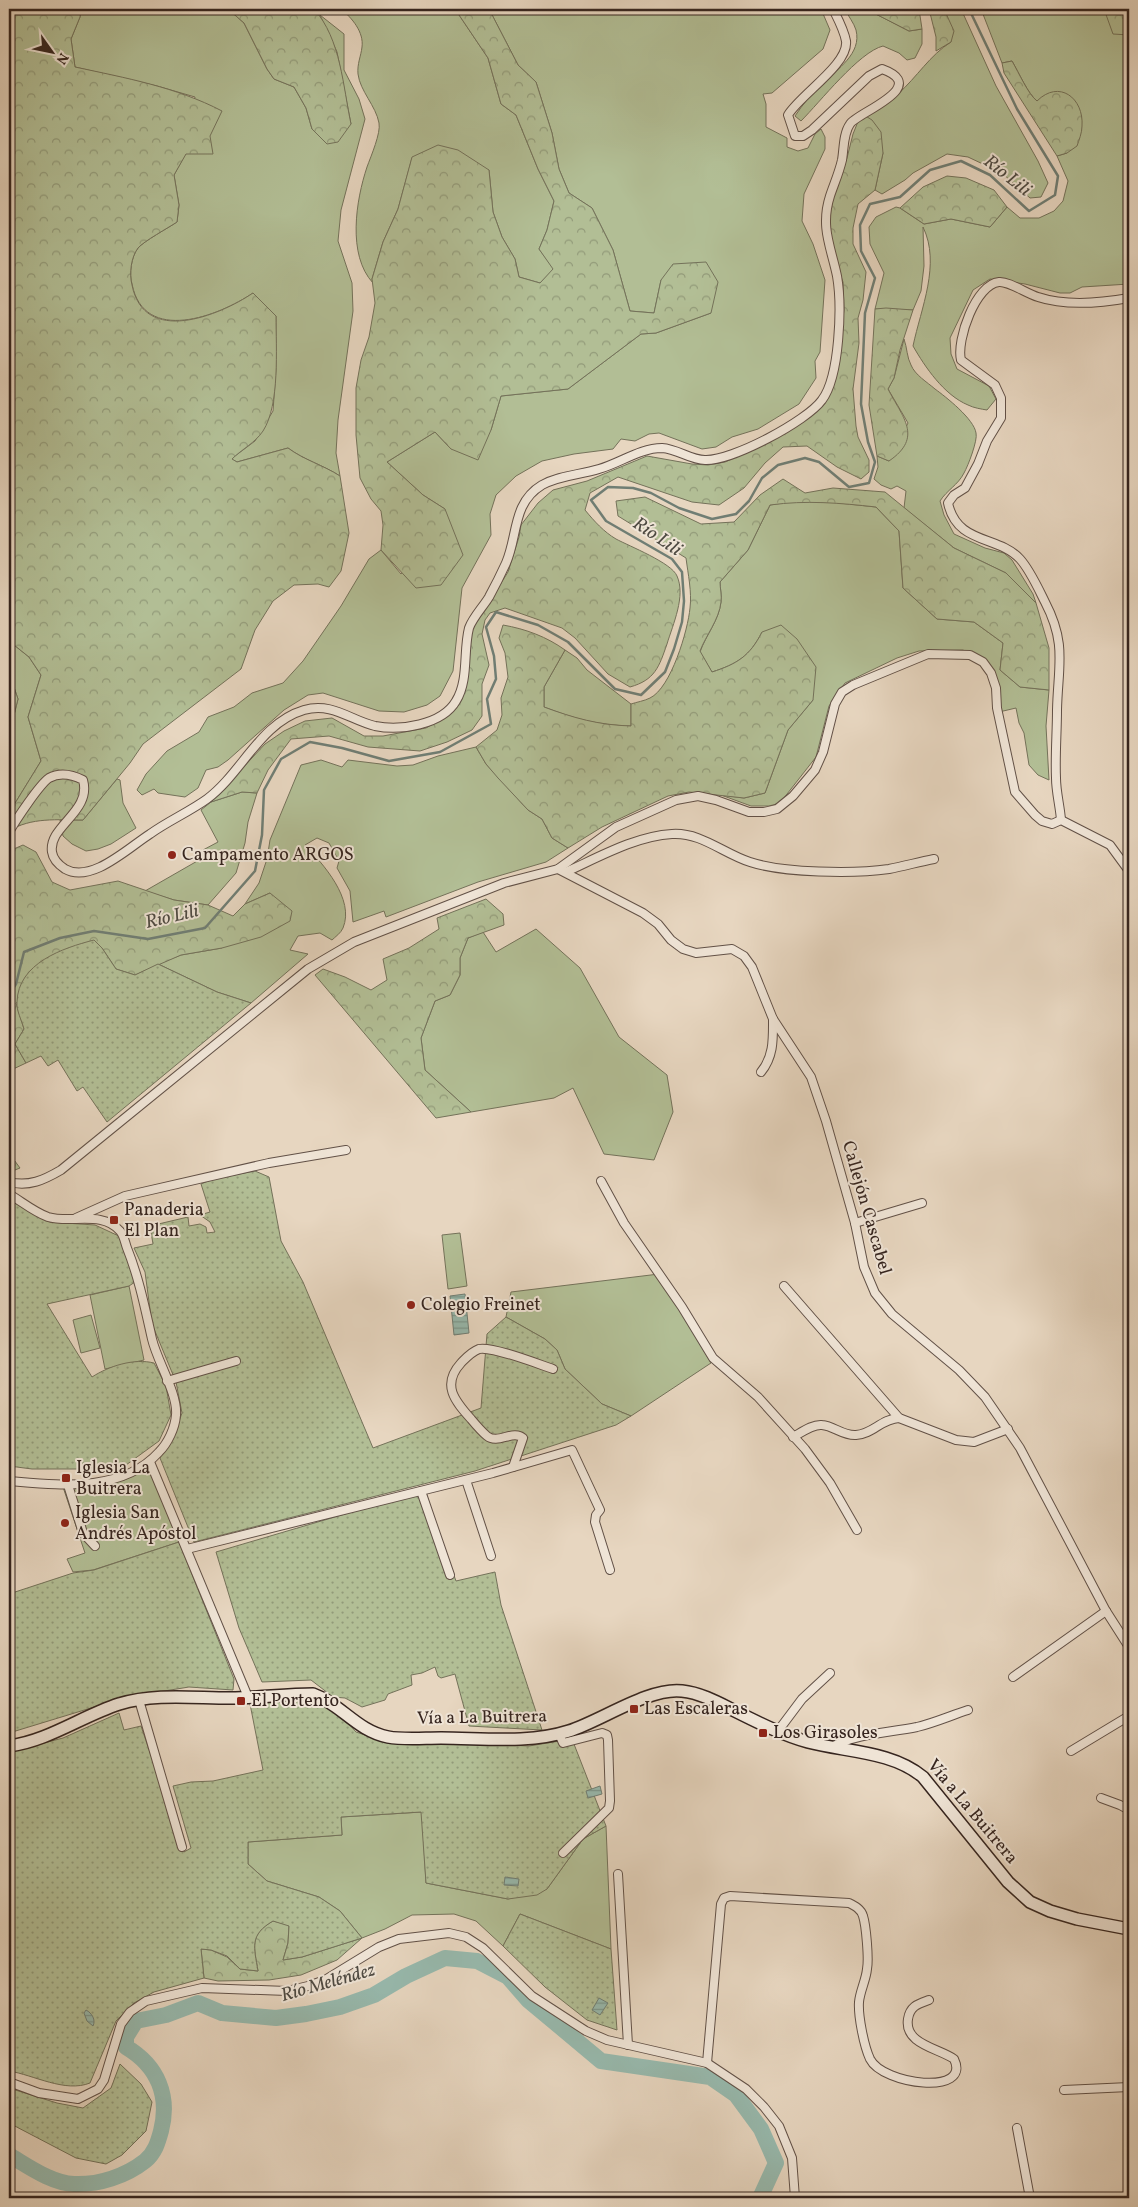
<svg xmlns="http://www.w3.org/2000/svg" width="1138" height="2207" viewBox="0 0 1138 2207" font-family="Vollkorn,serif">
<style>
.green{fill:#b2be95;stroke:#74725a}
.forest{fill:url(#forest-crowns);stroke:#74725a}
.garden{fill:url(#garden-dots);stroke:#74725a}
.water{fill:url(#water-rules);stroke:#707e74}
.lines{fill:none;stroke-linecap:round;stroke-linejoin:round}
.stream{stroke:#707e74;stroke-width:2.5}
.river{stroke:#97b9ad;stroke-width:16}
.street-casing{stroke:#625147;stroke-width:10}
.secondary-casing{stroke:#36251f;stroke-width:14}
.street{stroke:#efe4d6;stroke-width:8}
.secondary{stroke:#efe4d6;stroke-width:11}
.poi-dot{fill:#8f2418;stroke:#efe4d6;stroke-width:2}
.labels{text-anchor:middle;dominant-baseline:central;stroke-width:4;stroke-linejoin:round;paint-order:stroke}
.poi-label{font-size:18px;fill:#36251f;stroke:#efe4d6;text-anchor:start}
.street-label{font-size:18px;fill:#36251f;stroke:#efe4d6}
.water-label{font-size:19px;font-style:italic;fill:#4e4a42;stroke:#efe4d6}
</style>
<defs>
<pattern id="forest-crowns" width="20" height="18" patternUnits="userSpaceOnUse" patternTransform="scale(1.25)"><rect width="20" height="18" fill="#b2be95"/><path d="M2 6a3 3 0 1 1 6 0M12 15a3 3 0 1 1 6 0" fill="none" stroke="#929a79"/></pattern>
<pattern id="garden-dots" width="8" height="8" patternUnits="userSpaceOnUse" patternTransform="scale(1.25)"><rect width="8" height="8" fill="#b2be95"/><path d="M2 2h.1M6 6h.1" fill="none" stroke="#929a79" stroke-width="1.8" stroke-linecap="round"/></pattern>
<pattern id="water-rules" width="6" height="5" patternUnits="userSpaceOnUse" patternTransform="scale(1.25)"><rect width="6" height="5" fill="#97b9ad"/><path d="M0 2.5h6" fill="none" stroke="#7c968c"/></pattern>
</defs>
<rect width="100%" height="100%" fill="#e7d6c0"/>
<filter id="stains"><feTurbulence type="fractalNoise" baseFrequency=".004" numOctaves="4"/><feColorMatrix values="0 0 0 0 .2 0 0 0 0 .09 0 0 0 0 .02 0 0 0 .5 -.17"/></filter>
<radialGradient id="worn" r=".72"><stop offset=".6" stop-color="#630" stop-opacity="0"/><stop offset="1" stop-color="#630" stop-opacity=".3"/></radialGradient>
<g class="green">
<path d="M81,9H228L244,23L267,69L274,79L294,87L306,108L312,129L351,124L337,52L320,15L344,34V70L359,99L365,119L341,210L338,241L352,283L353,311L338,420L336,453L340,476C323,465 304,460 288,448L237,462L231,459L255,441L273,411L276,369V316L253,293C219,316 144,345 132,284C129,274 131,257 138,248C144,241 168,228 177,222L179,205L174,175L186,153L195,97L157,86L75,67L71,39L80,17Z"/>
<path d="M341,9H455L488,58L501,104L516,115L538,169L554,201L547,230L539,249L554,269L540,283L519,277L515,259L502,237L493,212L489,170L412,158L398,209L383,242L372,279L373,283C347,255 356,200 367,167C371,156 381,133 379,123C376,106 360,91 358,74C357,64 361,56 362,47C364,32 352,18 341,9Z"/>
<polygon points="489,9 821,9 830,30 823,49 772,93 763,94 766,104 766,127 787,138 787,147 798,151 808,148 815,134 821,129 825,137 825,149 804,194 802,221 813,244 825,280 820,352 815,361 816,378 799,404 758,429 732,437 716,447 702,449 659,433 649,434 635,441 621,439 613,449 574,454 542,461 516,476 496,495 490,514 491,535 462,588 453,671 440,696 427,705 404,712 379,711 323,693 308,695 284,710 228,760 218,767 206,770 198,788 185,797 158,793 154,789 142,795 137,790 146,774 167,751 199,732 208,717 234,707 252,693 283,683 303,661 341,606 369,559 381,550 401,574 445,509 423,495 387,462 435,432 451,449 491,430 501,396 568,389 641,334 656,333 711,313 661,280 654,313 630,311 613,250 592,208 569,193 559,169 552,133 536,82 518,65"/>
<path d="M845,9H866L909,31L922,29V44L915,58L907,60L899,53L883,46C859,52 820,102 801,121L795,116C803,104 812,93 823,83C837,69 862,54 856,30C854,23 848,16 845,9Z"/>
<path d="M944,9H961L996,86L1038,161L1048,183L1041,197L1030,198L1002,173L968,157L947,154L913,173L905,180L882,194L875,190L883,153L864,115C876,109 888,103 898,94C917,77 930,55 951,42Z"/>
<path d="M981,9H1129V284L1082,287L1070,293H1060L1025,284L990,279L973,290L950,338L951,354L957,369L989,386L996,399L987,410C981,409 974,408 968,405C944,395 925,367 913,346C921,308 941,264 923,227L924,266L921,291L913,310L875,309L884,273L870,244L869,227L876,217L896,207L900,208L924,224L951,219L990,227L1007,207L1020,218H1039L1054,211L1063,201L1068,181L1057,156L1067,153L1037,101C1028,94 1019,73 1012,61L1002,63Z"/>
<path d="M904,339C907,347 907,358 911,365C915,375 927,382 935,389C946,397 974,419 976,433C978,440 968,466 964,473C958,485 947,490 940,501L944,515L954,534L985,548L1004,553L1012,560L1033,594L1036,603L1006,573L954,548L904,508L906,491L897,486L891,489L881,485L874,479L878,467L877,456L889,461L908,423L888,389L894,378Z"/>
<path d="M796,501L830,502L876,507L899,531L903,588L937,619L974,622L1003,643L1000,670L1020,687L1049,690L1046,726L1049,780L1038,775L1029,765L1024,733L1019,723L1016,708L999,712L995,675L987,662L963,650L919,651L897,658L845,683L829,706L816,757L780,803L769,806H751L721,795L744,798L765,793L788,730L813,700L762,632C750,656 737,664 712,672L700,652C706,635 719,620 721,602C722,596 720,588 720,582L748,550L770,505Z"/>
<polygon points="9,641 29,657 41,675 28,717 41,761 9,813 9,735 18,699 9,673"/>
<path d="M565,650L577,658L587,670L631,704V726C597,725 575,719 544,707V687Z"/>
<path d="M476,747L486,764L528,810L542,819L552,838L568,848L546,862L478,882L386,917L384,911L353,922L350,891L337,868L339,861L329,843L317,838L305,845C323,864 355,899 343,928C341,933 335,937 332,940L320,933L298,936L290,950L308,954L251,1003L217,992L158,964L181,955L222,948L270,893L245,904L259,883L267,859L270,840L301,765L321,760L342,767L348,760L397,766L413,765L438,756Z"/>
<polygon points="117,779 120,780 123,803 136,828 111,844 98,849 86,851 72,844 63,836 60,820 83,820"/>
<polygon points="242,792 257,793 248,822 245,843 236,873 208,905 174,900 145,891 206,856 203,850 218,842 201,810 211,802"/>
<polygon points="536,929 580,968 619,1037 667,1075 673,1112 654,1160 604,1154 573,1088 554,1098 471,1112 425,1070 421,1038 435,1001 450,995 460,975 460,958 468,938 483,932 496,952"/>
<polygon points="460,1233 467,1286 448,1289 442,1235"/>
<polygon points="659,1274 711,1363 631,1416 602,1404 565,1369 557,1350 545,1339 506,1317 511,1292"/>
<polygon points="129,1286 144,1360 105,1369 90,1295"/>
<polygon points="91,1315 100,1348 81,1353 73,1320"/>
<polygon points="148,1467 179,1542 93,1570 73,1572 67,1559 85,1553 63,1487 101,1484 124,1480"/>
<polygon points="422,1812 426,1883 508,1899 547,1889 583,1839 606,1826 611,1949 520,1914 503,1946 476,1921 454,1914 412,1915 385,1929 362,1938 340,1911 319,1897 267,1881 248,1864 248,1842 342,1835 341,1817"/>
</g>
<g class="forest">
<path d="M9,9H81L80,17L71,39L75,67C126,78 176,87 222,111L210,136L213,154H186L174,175L179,205L177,222C168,228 144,241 138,248C131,257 129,274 132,285C144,346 219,316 253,293L276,316C276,348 280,405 263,431C255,443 242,449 232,459L237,462L288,448C304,460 323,465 340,476L349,533L341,571L329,587L318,584L294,585L273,601L255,630L241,669L143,744L130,763L83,820C58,820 31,817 9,831V813L41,761L28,717L41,675L29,657L9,641Z"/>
<path d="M228,9H314C341,39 343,87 351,124L338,142L327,144L312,129L306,108L294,87L274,79L267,69L244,23Z"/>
<polygon points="455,9 489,9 518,65 536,82 552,133 559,169 569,193 592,208 613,250 630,311 654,313 661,280 673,264 706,262 718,282 711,313 656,333 641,334 568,389 501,396 491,430 478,460 451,449 435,432 387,462 423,495 445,509 463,555 441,585 416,588 381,550 383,525 381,511 371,499 360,478 356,435 356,388 361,360 369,337 375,303 372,279 383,242 398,209 412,157 438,145 458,150 489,170 493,212 502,237 515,259 519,277 540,283 553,269 539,249 547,230 554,201 538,169 516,115 501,104 488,58"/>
<polygon points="866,9 919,9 922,29 909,31"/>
<polygon points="929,9 944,9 954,31 951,42 936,51 936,37"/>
<polygon points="1104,9 1129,9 1129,35 1113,34"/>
<path d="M1012,61C1019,73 1028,94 1037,101C1059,79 1084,98 1082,126C1082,133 1079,140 1077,146L1067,153L1057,156L1004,73L1002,63Z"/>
<path d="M864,115L872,120L881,132L883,153L875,190L858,204L853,228V244L866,272L863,300L858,318L859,343L853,389L856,426L858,437L869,460V472L861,479L837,467L807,446L783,447L765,463L744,488L719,505L692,502L618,477L590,493L585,510C594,521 604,532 616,539C629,546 672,563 677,576C686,596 673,624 667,644C659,667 655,680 630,687L608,674L575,638L562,628L505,608L490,613L485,620L482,634L489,665L482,684V716L472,730L447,742L420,751L368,747L329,736L291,739L268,770L257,793L242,792L211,802L265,744L284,731L305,721L332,718L364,736H383L426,728L443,718L462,683L472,629L508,572L519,537L521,525L538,503L553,490L587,481L647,456L692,464L708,465L725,462L757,448L786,431L825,394L841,332L844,310L843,282L831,250L828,208L847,158L853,134L859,119Z"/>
<polygon points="947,176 966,178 994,190 1007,207 990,227 951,219 924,224 900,208 923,187"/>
<path d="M886,308L913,310L900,350L894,378L888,389C902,417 924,437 889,461L877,456L869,405L875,309Z"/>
<path d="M783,479L805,493L833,488L885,492L954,548L1006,573L1036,603L1049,648V690L1020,687L1000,670L1003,643L974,622L937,619L903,588L899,531L876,507C840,503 806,500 770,505L748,550L720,582C720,588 722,596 721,602C719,620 706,635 700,651L712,672C737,664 750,656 762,632L781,625L797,639L816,667L813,700L788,730L765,793L744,798L689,792L668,796L602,827L568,848L552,838L542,819L528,810L498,778L486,764L476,747L497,730L502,715L501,698L508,677L505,653L499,638L503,625C526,629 547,637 565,650L544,687V707C574,718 598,725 631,726V704C637,702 644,701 650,698C671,688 688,630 690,608C692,592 688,574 686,558L618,516L616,501L645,497L701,524L734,522L760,495Z"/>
<polygon points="9,673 18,699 9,735"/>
<polygon points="23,845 36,852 52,882 70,890 118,881 174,900 208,905 233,916 245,904 270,893 292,911 290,921 261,937 222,948 181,955 135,975 116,969 102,948 16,1003 24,1029 15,1044 26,1063 9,1071 9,851"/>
<polygon points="486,899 503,914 504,925 468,938 460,958 460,975 450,995 435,1001 421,1038 425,1070 471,1112 436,1118 315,975 323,969 345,977 371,990 387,980 383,959 409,948 439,929 437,918"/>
<polygon points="9,1153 20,1168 10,1172 9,1172"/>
<path d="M273,1921L289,1925L288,1943L283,1960L302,1957L362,1938L337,1960L301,1975L269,1980L218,1981L204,1978L201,1949L211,1950L227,1957L240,1969L258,1971C254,1946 249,1935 273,1921Z"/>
</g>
<g class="garden">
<path d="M94,940L102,948L116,969L135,975L158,964L217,992L251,1003L107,1122L83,1087L77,1091L58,1060L48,1066L41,1056L26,1063L15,1044L24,1029C22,1021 16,1010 17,1002C18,963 63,948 94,940Z"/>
<polygon points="255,1171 269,1177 281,1241 303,1282 373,1448 481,1408 487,1334 506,1317 545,1339 557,1350 565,1369 602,1404 631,1416 616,1425 475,1471 194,1542 160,1458 173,1438 182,1413 176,1382 152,1324 145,1272 134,1248 153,1244 150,1226 188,1217 189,1226 200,1224 206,1227 207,1233 215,1232 210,1222 200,1215 210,1212 201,1184 213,1179"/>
<path d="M9,1200L50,1222L95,1225L121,1237L138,1280L129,1286L47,1304L92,1377C109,1366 134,1358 154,1363L166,1386L171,1415L159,1441L126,1465L76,1469H32L9,1466Z"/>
<polygon points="423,1491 456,1581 495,1572 501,1605 542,1730 469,1726 455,1674 441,1678 438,1676 435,1667 422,1673 411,1675 412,1685 388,1694 385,1700 362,1707 345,1698 333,1697 311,1680 262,1682 239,1628 216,1552"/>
<polygon points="179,1542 234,1679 233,1690 189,1687 127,1697 9,1733 9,1594 73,1573 94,1570"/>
<path d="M283,1701L318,1703L339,1713L356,1732L377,1739L529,1746L572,1739L606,1826L583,1839L547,1889L537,1895L508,1899L426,1883L421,1812L341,1817L342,1835L248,1842V1864L267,1881L319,1897L340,1911L362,1938L302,1957L283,1960L288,1943L289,1926L273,1921C249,1935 254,1947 258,1971L240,1969L227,1956L211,1950L201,1949L204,1978L154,1992L134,2003L116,2021L90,2083C65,2093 34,2075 9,2071V1752L63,1738L119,1713L124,1730L141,1726L184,1852L191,1848L173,1786L191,1782L213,1781L263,1770L250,1704Z"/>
<polygon points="520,1914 611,1949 617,2030 587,2020 545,1987 503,1946"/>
<polygon points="120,2064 141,2084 152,2102 146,2131 122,2155 106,2164 76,2158 9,2123 9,2088 57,2103 83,2108 111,2088"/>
</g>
<g class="water">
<polygon points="465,1294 469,1333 454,1335 450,1296"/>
<polygon points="600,1786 602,1794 588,1798 586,1791"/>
<polygon points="505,1877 519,1879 518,1886 504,1885"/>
<polygon points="599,1998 608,2003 600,2015 592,2010"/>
<path d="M86,2010C92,2013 96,2020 93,2026L87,2021L84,2013Z"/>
</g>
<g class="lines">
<polyline class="stream" points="9,995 16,984 24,952 60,938 94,931 148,939 205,928 255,871 262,835 264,790 281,759 310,742 342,748 389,761 440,752 491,724 487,699 496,679 494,656 486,627 496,612 538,625 568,642 615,689 641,695 665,672 674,649 682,622 684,601 682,572 672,559 606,521 591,500 608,487 633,488 651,493 679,508 712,519 736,514 749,501 762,478 778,465 805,458 819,462 849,487 869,483 875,462 868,442 861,404 865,313 875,278 861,251 860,225 870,204 900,197 930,170 961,161 990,175 1029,211 1055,195 1058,176 1017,109 969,9"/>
<path class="river" d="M9,2155C28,2166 51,2183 74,2184C99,2185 126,2176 145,2161C155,2153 158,2142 161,2131C170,2096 158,2066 126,2047V2037L136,2021L166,2015L198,2003L222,2013L276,2018L306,2014L340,2007L374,1995L406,1976L445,1958L477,1961L508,1977L528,2000L601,2061L710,2077L736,2095L761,2129L776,2163L760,2198"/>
<defs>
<g id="street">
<path d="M1061,820C1060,806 1056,792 1056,778C1055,755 1057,732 1057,710C1058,666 1067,644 1045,602C1038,588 1030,570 1020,559C998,535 957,545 948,503L954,495L965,488L978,464L987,441L1001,418V398L995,385L961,360C956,340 976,284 999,282C1009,281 1027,294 1038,297C1065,306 1101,303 1129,298"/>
<path d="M9,832C16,820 39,785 49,778C60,772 73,775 83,780C92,812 48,826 52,852C53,859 59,865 65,869C91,884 128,848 150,834C168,821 189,812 207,799C242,773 260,723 304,710C332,702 350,720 375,726C400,731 442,725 456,701C469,680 463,651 469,628C473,617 483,607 489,597C495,586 501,574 506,563C518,536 512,503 542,485C560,475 580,475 599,469C620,463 640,448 662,448C678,449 690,460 705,460C732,461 807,421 822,400C840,376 842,305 837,276C831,247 820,227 830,196C834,184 839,173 842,160C844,149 843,134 850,124C856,113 932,87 882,69L869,76L812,130L803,136H795L788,115C800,95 849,64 846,41C844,30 838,19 833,9"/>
<polyline points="558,869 643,913 658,924 671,940 683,949 696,953 732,949 744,956 752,967 773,1019 811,1077 826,1121 855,1223 864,1267 875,1293 892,1314 959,1370 985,1397 1020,1448 1106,1611 1129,1647"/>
<path d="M566,872C599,857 636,836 672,834C701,832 724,854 750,862C783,873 854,874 889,869C904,866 919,862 934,859"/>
<path d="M761,1072C774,1056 773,1039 773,1019"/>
<polyline points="601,1181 624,1223 682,1307 713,1358 758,1397 805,1449 830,1483 857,1530"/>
<path d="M9,1182C29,1187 44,1180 61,1170L308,969L354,942L504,883L558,869L616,827L676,800L698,796L716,800L749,812H764L777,809L793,796L815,770L823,752L835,704L842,692L853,685L928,654L970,655L983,662L991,673L996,688L997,708L1015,792L1035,815L1042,821L1052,824L1061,820L1110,845L1129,871"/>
<path d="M9,1194C21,1201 34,1212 48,1217C71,1224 102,1210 120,1231C124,1235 125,1243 127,1248C139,1278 145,1308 152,1339C157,1361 178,1394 176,1415C175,1428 168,1443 159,1452C122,1493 59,1485 9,1481"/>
<polyline points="76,1218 125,1196 269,1163 346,1150"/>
<polyline points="855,1223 922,1203"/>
<polyline points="784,1286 899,1418 956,1440 974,1442 1008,1429"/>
<polyline points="167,1381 236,1361"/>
<path d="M793,1437C802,1432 813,1424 822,1425C834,1426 843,1436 856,1435C873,1434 881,1419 899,1418"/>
<polyline points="150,1462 248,1697"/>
<path d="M513,1467L523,1438C513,1429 498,1445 487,1436C481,1431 476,1425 471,1419C455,1401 441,1385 461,1363C466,1358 471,1352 479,1349C492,1346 538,1364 553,1369"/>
<polyline points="466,1480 491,1556"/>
<polyline points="68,1485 83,1533 95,1546"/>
<polyline points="421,1491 450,1575"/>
<polyline points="187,1549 493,1473 572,1450 600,1510 596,1515 595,1522 610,1570"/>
<polyline points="1013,1677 1106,1611"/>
<polyline points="139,1700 182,1847"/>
<polyline points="778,1731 802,1699 830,1673"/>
<polyline points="559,1734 563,1743 602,1733 607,1735 608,1740 610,1801 609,1808 563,1853"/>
<path d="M831,1747C859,1733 888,1733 917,1727C934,1723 952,1715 968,1710"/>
<polyline points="1071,1751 1129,1716"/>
<polyline points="1101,1798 1120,1805 1129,1810"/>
<polyline points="618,1874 628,2045"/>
<path d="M707,2063L721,1904L724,1898L730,1896L849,1903C855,1906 861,1909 863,1916C866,1925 869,1959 867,1969C866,1980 860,1991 859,2002C858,2016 864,2046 870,2059C883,2085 972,2096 954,2059C938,2048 904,2044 908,2019C910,2006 918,2004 929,2000"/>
<polyline points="9,2082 39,2093 78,2099 98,2089 104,2080 121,2024 130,2012 146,2001 202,1988 287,1991 308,1986 325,1980 379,1947 399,1939 449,1933 466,1937 483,1948 532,1996 586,2031 607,2040 707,2063 746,2089 764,2107 779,2126 792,2158 795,2198"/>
<polyline points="1064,2090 1129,2087"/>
<polyline points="1017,2128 1030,2198"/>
</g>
<path id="secondary" d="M9,1746C48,1741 82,1716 119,1704C155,1693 193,1698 230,1698C258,1698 285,1694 313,1694C341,1704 357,1731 388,1737C404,1740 424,1738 441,1738C482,1738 529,1744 569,1731C601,1721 649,1687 682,1691C701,1693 719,1703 735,1711C759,1723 783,1735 808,1742C846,1752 892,1751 923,1777L1008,1882L1030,1902L1050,1911L1077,1919L1129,1929"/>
</defs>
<use href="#street" class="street-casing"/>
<use href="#secondary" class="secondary-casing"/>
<use href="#street" class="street"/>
<use href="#secondary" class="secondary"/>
</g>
<g class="poi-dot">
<circle cx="172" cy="855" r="5"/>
<rect x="109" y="1215" width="10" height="10" rx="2.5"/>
<circle cx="411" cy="1305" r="5"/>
<rect x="61" y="1473" width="10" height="10" rx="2.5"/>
<circle cx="65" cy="1523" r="5"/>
<rect x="236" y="1696" width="10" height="10" rx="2.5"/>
<rect x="629" y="1704" width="10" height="10" rx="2.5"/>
<rect x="758" y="1728" width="10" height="10" rx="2.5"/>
</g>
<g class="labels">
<g class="poi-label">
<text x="182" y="855">Campamento ARGOS</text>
<text x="124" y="1210">Panaderia<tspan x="124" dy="21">El Plan</tspan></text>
<text x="421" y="1305">Colegio Freinet</text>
<text x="76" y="1468">Iglesia La<tspan x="76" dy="21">Buitrera</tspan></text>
<text x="75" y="1513">Iglesia San<tspan x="75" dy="21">Andrés Apóstol</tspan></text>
<text x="251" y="1701">El Portento</text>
<text x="644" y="1709">Las Escaleras</text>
<text x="773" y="1733">Los Girasoles</text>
</g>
<g class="street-label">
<text transform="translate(866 1208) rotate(74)">Callejón Cascabel</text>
<text transform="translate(482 1718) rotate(-1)">Vía a La Buitrera</text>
<text transform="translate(972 1812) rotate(50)">Vía a La Buitrera</text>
</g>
<g class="water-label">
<text transform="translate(1007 176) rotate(38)">Río Lili</text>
<text transform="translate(657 537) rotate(34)">Río Lili</text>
<text transform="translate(172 917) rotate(-13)">Río Lili</text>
<text transform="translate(328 1983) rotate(-16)">Río Meléndez</text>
</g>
</g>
<rect width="1138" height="2207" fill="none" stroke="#e7d6c0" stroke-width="30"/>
<rect x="10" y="10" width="1118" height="2187" fill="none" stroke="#36251f" stroke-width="2.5"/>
<rect x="15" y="15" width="1108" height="2177" fill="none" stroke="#36251f"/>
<g transform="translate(52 52) rotate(123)" stroke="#efe4d6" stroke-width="4" paint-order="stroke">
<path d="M0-4L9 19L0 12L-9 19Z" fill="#36251f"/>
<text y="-8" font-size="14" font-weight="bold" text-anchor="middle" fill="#36251f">N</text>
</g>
<rect width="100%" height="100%" filter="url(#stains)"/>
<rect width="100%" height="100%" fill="url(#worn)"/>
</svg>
